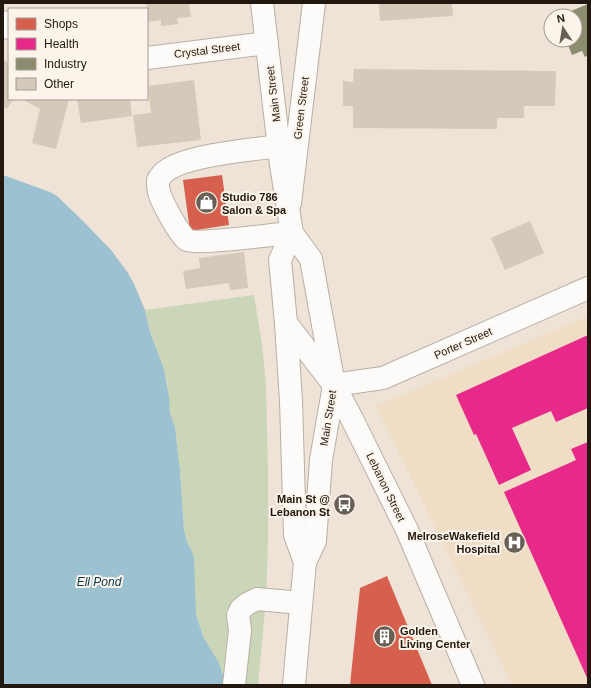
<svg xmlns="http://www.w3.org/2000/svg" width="591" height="688" viewBox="0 0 591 688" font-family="Arial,sans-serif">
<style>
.built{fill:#f0ddc6}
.green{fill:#cbd5b8}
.water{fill:#9cc2d2}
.shops{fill:#d6604d}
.health{fill:#e7298a}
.industry{fill:#8c8c6e}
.building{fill:#d5c9ba}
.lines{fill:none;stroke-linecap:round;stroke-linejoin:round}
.minor-casing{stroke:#b8afa5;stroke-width:24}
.major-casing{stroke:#b8afa5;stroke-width:24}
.minor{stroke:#fcfbf9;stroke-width:22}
.major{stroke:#fcfbf9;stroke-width:22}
.labels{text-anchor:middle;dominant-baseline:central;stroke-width:4;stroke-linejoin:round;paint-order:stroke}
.street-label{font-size:11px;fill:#211910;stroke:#fcf4ea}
.poi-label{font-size:11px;font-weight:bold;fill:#211910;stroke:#fcf4ea;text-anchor:start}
.water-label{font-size:12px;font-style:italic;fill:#04394e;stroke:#fcf4ea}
</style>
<rect width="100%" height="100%" fill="#eee3d6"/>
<polygon class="built" points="588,316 588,685 512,685 376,406"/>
<polygon class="green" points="254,295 262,344 266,386 268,471 268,542 266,600 258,685 226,685 204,638 196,615 191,549 187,542 184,529 180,471 175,427 170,413 167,382 164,369 150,332 145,310"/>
<polygon class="water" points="3,175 50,192 57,196 82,220 111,250 128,273 134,284 145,310 150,332 164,369 169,397 170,413 175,427 180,471 184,529 187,542 191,549 194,558 196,615 204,638 219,663 226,685 3,685"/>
<g class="shops">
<polygon points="222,175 229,225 190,231 183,180"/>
<polygon points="387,576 432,685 350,685 360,588"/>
</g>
<g class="health">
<polygon points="588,335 588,408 556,422 551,411 512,428 531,470 499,485 476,434 474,435 456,395"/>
<polygon points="588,442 588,680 504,492 576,460 571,449"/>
</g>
<polygon class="industry" points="588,4 588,55 585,57 582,51 572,55 566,40 575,40 575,16 568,16 566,13"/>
<g class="building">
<polygon points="146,3 189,3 191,17 177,18 178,24 161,26 161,20 148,22"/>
<polygon points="379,3 452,3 453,16 380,21"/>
<polygon points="4,60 9,63 9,99 13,99 7,109 3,106"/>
<polygon points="354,69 556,71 555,106 524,106 524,118 497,118 497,129 353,128 353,106 343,106 343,81 353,82"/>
<polygon points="194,80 201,140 137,147 133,115 151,113 148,86"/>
<polygon points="22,99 69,99 56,149 32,143 40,109"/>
<polygon points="77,99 130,99 132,116 81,123"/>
<polygon points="530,221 544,253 505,270 491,238"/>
<polygon points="244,252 248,288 230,290 229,283 186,289 183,271 200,268 199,258"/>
</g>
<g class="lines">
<defs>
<g id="minor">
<polyline points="3,22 9,28"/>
<polyline points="147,58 267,43"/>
<path d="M279,146C251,150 187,155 166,171C163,173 160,177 158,180C158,184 158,189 159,192C161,201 180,236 187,240C197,245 275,234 292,233"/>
<polyline points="290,203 314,3"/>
<polyline points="334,385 383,378 588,288"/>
<polyline points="234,685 240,630 238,615 241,609 247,604 257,599 301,603"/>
</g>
<g id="major">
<polyline points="262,3 281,165 292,233 311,259 334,385 321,460 315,541 305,562 294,685"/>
<polyline points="292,233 280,260 286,323 291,401 295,535 305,562"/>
<polyline points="286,323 334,385 351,417 407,530 473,685"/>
</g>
</defs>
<use href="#minor" class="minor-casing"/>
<use href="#major" class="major-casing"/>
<use href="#minor" class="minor"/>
<use href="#major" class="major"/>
</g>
<defs>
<symbol id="shop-disc" viewBox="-11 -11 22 22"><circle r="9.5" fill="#696055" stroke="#fcf4ea"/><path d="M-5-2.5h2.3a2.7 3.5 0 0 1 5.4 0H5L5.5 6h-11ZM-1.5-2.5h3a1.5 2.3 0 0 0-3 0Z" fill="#fff"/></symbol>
<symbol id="bus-disc" viewBox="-11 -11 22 22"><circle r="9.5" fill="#696055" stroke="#fcf4ea"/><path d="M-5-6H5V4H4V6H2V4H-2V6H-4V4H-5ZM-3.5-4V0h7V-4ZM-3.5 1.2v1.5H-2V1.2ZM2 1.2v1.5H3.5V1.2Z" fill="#fff"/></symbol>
<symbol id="hospital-disc" viewBox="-11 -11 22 22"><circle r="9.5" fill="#696055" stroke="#fcf4ea"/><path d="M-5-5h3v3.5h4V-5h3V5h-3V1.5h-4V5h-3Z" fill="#fff"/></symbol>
<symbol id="building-disc" viewBox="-11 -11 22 22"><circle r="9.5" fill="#696055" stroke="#fcf4ea"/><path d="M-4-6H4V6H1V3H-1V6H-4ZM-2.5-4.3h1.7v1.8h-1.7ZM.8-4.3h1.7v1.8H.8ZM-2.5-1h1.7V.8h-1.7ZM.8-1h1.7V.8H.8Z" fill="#fff"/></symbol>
</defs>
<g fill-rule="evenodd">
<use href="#shop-disc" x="194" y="190" width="25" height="25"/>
<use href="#bus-disc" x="332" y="492" width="25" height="25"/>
<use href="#hospital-disc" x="502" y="530" width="25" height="25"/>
<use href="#building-disc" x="372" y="624" width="25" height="25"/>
</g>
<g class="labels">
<g class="street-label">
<text transform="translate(207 50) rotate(-7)">Crystal Street</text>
<text transform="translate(273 94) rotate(-97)">Main Street</text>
<text transform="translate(301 108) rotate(-83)">Green Street</text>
<text transform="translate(463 343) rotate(-24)">Porter Street</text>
<text transform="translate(328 418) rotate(-81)">Main Street</text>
<text transform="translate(386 487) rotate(64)">Lebanon Street</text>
</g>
<g class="poi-label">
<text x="222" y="197">Studio 786<tspan x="222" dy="13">Salon &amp; Spa</tspan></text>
<text x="330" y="499" text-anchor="end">Main St @<tspan x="330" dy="13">Lebanon St</tspan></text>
<text x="500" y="536" text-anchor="end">MelroseWakefield<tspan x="500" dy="13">Hospital</tspan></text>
<text x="400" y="631">Golden<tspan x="400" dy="13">Living Center</tspan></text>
</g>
<g class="water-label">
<text x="99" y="582">Ell Pond</text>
</g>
</g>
<rect width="591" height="688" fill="none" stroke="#211910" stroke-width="8"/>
<rect x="8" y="8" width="140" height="92" fill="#fcf4ea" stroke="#a49c93"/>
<rect x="16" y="18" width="20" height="12" fill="#d6604d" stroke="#a49c93"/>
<text x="44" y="28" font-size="12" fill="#211910">Shops</text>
<rect x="16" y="38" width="20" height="12" fill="#e7298a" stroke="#a49c93"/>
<text x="44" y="48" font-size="12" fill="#211910">Health</text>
<rect x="16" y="58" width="20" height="12" fill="#8c8c6e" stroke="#a49c93"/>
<text x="44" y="68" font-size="12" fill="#211910">Industry</text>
<rect x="16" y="78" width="20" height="12" fill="#d5c9ba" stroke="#a49c93"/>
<text x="44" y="88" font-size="12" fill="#211910">Other</text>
<g transform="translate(563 28) rotate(348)"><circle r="19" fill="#fcf4ea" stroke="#a49c93"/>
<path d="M0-3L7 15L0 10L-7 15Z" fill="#696055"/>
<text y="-6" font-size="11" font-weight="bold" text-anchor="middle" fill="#211910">N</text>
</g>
</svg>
